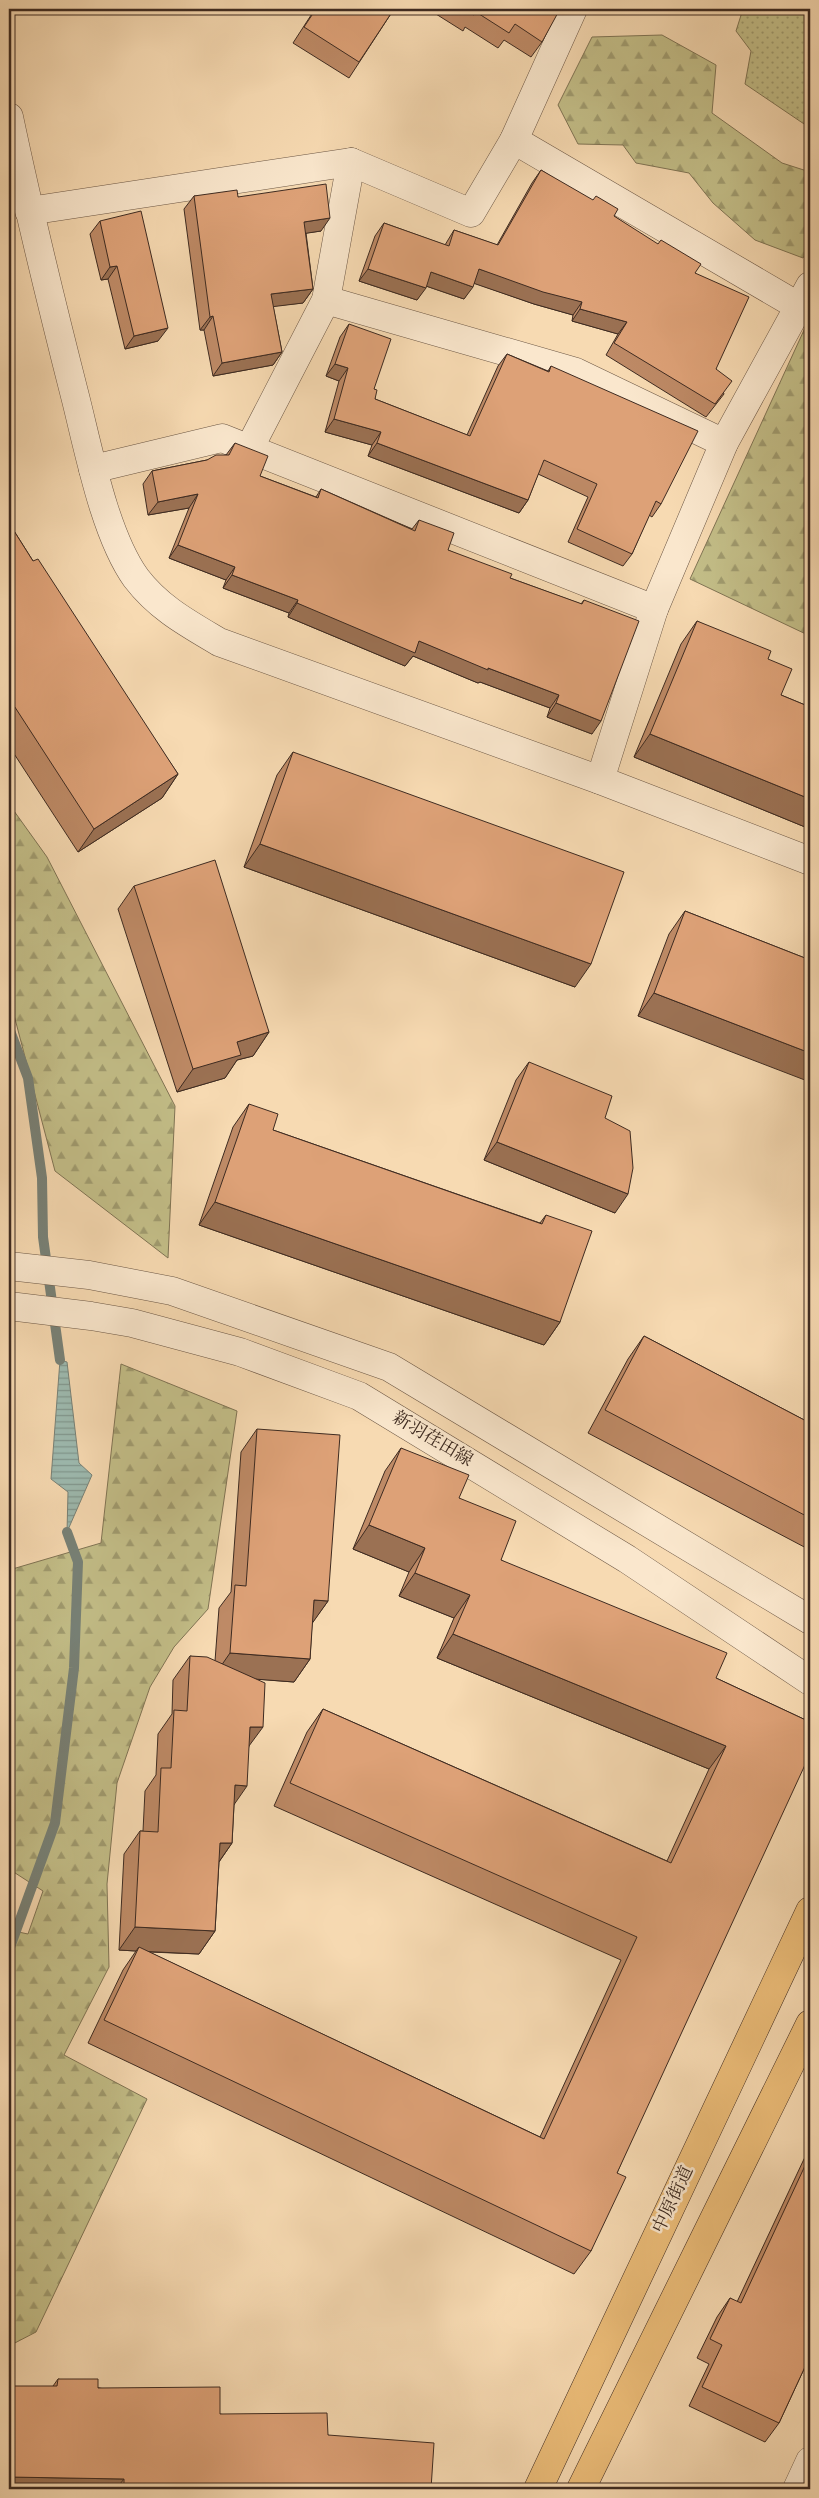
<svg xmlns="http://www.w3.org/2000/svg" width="819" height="2498" viewBox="0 0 819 2498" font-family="'Sorts Mill Goudy','Noto Serif JP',serif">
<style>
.forest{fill:url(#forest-firs);stroke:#807454}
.garden{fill:url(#garden-dots);stroke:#807454}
.water{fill:url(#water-rules);stroke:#778177}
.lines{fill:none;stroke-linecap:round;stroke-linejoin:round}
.stream{stroke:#778177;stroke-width:10}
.minor-casing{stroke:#6c5745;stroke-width:29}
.tertiary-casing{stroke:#6c5745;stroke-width:29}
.primary-casing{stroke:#3e2b21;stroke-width:29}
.minor{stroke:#fae7cd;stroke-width:28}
.tertiary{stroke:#fae7cd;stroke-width:28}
.primary{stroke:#ecbd79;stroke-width:28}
.wall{fill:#be8a66;stroke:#3e2b21}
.shaded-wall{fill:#9b7153;stroke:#3e2b21}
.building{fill:#dda177;stroke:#3e2b21}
.labels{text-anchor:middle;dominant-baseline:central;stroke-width:5;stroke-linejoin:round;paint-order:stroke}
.street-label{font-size:18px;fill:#3e2b21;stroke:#fae7cd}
</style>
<defs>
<pattern id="forest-firs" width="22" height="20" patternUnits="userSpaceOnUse" patternTransform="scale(1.25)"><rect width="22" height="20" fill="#c3be88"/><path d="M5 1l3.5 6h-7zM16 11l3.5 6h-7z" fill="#a09b6f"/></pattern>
<pattern id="garden-dots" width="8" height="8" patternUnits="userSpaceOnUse" patternTransform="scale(1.25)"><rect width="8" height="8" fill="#c3be88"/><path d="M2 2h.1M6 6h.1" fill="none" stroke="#a09b6f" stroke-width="1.8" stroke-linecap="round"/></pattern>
<pattern id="water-rules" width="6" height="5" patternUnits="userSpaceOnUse" patternTransform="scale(1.25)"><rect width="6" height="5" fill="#9dbab0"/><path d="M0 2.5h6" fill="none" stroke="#81978f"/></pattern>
</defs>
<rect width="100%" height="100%" fill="#f7dab2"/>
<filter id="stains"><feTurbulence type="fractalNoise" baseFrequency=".004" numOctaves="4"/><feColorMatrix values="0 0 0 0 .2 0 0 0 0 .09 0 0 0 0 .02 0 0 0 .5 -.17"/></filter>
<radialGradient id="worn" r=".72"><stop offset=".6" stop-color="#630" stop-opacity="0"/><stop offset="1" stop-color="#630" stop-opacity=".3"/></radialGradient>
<g class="forest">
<polygon points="662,35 716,65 712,113 782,163 810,172 810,246 803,258 755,240 713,203 689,173 636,163 623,145 578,144 558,105 592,37"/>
<polygon points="810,317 810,636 690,579"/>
<polygon points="9,804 47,857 175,1106 168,1258 55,1171 9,996"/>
<polygon points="121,1364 237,1411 208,1609 174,1647 150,1687 117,1783 107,1884 109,1967 64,2055 147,2099 36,2332 9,2346 9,1930 28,1934 43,1891 9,1869 9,1570 101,1543"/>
</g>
<polygon class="garden" points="743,9 810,9 810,128 745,84 751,51 736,31"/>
<polygon class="water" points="60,1360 67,1362 79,1463 92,1475 67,1532 68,1492 51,1479"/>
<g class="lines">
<g class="stream">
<polyline points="9,1028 28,1078 42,1178 43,1237 60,1360"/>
<polyline points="9,1950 55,1823 74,1668 78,1562 67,1532"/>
</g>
<defs>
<g id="minor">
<polyline points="514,140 798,306"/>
<polyline points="29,211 351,162 471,213 514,140 573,9"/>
<polyline points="326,300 576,372 724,443"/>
<polyline points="250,447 326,300 351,162"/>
<polyline points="93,469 222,438 654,609"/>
<polyline points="600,780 654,609 724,443 810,286"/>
<polyline points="797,2489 810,2461"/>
</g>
<g id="tertiary">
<path d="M9,117C29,212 52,306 76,400C89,452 105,535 136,578C159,608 187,623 219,642L600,780L810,861"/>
<polyline points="9,1266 89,1275 172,1291 389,1367 810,1620"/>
<polyline points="9,1306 91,1316 132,1323 240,1352 359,1396 627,1559 810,1681"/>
</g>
<g id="primary">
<polyline points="538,2489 810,1911"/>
<polyline points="581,2489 810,2024"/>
</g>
</defs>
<use href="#minor" class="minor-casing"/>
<use href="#tertiary" class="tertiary-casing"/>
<use href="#primary" class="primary-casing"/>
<use href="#minor" class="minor"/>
<use href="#tertiary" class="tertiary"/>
<use href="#primary" class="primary"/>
</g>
<g class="wall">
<polygon points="315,9 394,9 349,78 293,43"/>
<polygon points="428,9 559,9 542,42 531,57 504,40 498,48 465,27 463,31"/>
<polygon points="541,170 614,216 695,273 716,369 724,394 706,417 606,355 618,334 572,321 573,315 534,304 474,283 464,299 426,286 417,300 359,281 375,236 384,223 445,245 454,230 497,245 532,183"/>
<polygon points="194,196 238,197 321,231 306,233 313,289 303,303 273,306 282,352 273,365 213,376 204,330 200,330 184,209"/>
<polygon points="100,221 158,341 125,349 108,279 101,280 90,234"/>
<polygon points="349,324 374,389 375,399 467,435 498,366 507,354 548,371 551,366 661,504 652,517 649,515 632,554 623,566 568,542 588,497 538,474 528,500 519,513 368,456 372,445 325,432 339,381 326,376 340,337"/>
<polygon points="235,443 260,476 316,497 321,489 412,529 419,520 448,550 510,578 581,604 584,600 592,734 547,717 550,708 480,682 478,683 413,656 405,666 288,617 289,613 223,588 226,580 169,558 189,508 148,515 143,484 152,471 207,460 226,455"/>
<polygon points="9,523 33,561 178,774 162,798 78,852 9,746"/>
<polygon points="697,621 768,659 781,695 810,707 810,829 634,757 681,644"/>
<polygon points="293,752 575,987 244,867 277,775"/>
<polygon points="134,886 269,1032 253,1056 237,1060 225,1078 177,1092 118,909"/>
<polygon points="685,911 810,960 638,1016 669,934"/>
<polygon points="529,1062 615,1213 484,1160 516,1080"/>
<polygon points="249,1104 273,1130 540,1223 546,1215 560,1322 544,1345 199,1225 233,1127"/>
<polygon points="644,1336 810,1423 810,1550 588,1433 628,1359"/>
<polygon points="257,1429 328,1601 312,1623 310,1659 294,1682 256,1679 249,1746 234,1805 232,1843 219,1862 215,1931 199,1954 149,1952 540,2137 621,1960 274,1806 307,1732 323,1709 667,1861 709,1769 437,1658 454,1618 399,1596 409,1572 353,1549 385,1471 401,1448 459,1498 501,1560 716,1678 810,1722 617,2173 591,2251 574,2274 88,2043 123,1970 136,1951 119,1950 124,1854 140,1831 143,1831 145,1791 156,1775 158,1734 172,1714 173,1680 190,1656 215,1661 219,1608 231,1592 241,1452"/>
<polygon points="810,2150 810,2356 779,2423 765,2442 689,2406 709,2364 697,2358 717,2317 730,2298 737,2302 804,2159"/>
<polygon points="58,2379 220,2414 328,2435 431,2489 9,2489 53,2386"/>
</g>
<g class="shaded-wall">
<polygon points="330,218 321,231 295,235 304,222"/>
<polygon points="117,266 108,279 101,280 110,267"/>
<polygon points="368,269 426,288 417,300 359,281"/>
<polygon points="479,269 582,302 573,315 534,304 470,282"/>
<polygon points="431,272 473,287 464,299 423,285"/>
<polygon points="313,289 303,303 262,308 271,294"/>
<polygon points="580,309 627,322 618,334 572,321"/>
<polygon points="213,316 204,330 200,330 210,317"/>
<polygon points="168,328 158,341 125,349 134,336"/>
<polygon points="282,352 273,365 213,376 222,363"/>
<polygon points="335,364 348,368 339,381 326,376"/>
<polygon points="334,419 381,432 372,445 325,432"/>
<polygon points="377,443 528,500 519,513 368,456"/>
<polygon points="198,494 189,508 148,515 158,502"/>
<polygon points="178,545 235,567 226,580 169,558"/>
<polygon points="232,575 298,600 289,613 223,588"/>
<polygon points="297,603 419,641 488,668 559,695 550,708 480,682 478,683 413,656 405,666 288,617"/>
<polygon points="556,703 601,721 592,734 547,717"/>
<polygon points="650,734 810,799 810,829 634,757"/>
<polygon points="178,774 162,798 78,852 94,829"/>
<polygon points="260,844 591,964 575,987 244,867"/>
<polygon points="654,993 810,1053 810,1082 638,1016"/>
<polygon points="269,1032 253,1056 237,1060 225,1078 177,1092 193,1069 237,1042"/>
<polygon points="497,1142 628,1194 615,1213 484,1160"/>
<polygon points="215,1202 560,1322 544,1345 199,1225"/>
<polygon points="369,1525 425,1548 409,1572 353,1549"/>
<polygon points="415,1573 470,1595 454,1618 399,1596"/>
<polygon points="314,1600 328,1601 311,1625"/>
<polygon points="453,1634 726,1746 709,1769 437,1658"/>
<polygon points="230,1653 310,1659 294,1682 214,1676"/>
<polygon points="250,1727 263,1727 246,1750"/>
<polygon points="235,1785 247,1786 231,1809"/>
<polygon points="220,1843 232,1843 216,1866"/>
<polygon points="135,1927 215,1931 199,1954 137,1951 139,1947 136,1951 119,1950"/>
<polygon points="9,2477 124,2479 116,2489 9,2489"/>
<polygon points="124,2488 231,2488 230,2489 123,2489"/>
</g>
<g class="building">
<polygon points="316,9 394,9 359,62 304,27"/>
<polygon points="463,9 560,9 542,42 515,24 509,33 476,12 474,15"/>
<polygon points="541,170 593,200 596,196 618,209 614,216 658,244 661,240 701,264 695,273 749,297 716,369 732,381 715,404 614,343 627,322 580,309 582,302 543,292 479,269 473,287 431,272 426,288 368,269 384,223 449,246 454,230 498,245"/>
<polygon points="326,184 330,218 304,222 313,289 271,294 282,352 222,363 213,316 210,317 194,196 237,190 238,197"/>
<polygon points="141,211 168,328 134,336 117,266 110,267 100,221"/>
<polygon points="349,324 391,339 374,389 377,390 375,399 470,436 507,354 549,372 551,366 698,431 661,504 656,501 632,554 577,529 597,484 544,460 528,500 377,443 381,432 334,419 348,368 335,364"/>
<polygon points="235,443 268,456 260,476 318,498 321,489 415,531 419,520 454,533 448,550 512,574 510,578 582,604 584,600 639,621 601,721 556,703 559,695 488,668 488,670 419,641 415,653 297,603 298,600 232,575 235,567 178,545 198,494 158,502 152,471 207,460 216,455 229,455"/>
<polygon points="9,523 33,561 38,559 178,774 94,829 9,698"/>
<polygon points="697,621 771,651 768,659 792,669 781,695 810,707 810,799 650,734"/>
<polygon points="293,752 624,872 591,964 260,844"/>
<polygon points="215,860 269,1032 237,1042 241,1055 193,1069 134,886"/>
<polygon points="685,911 810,960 810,1053 654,993"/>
<polygon points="529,1062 612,1096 605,1118 630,1131 633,1168 628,1194 497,1142"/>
<polygon points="249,1104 278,1114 273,1130 542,1224 546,1215 592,1231 560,1322 215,1202"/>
<polygon points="644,1336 810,1423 810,1518 605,1410"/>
<polygon points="257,1429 340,1435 328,1601 314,1600 310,1659 230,1653 235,1585 246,1586"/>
<polygon points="401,1448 469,1475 459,1498 516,1521 501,1560 727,1653 716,1678 810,1722 810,1754 617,2173 626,2177 591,2251 104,2020 139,1947 544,2139 637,1937 290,1783 323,1709 671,1863 726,1746 453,1634 470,1595 415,1573 425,1548 369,1525"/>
<polygon points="190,1656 207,1657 265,1683 263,1727 250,1727 247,1786 235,1785 232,1843 220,1843 215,1931 135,1927 140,1831 158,1832 161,1768 171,1768 174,1710 187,1711"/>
<polygon points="810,2155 810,2356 779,2423 702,2387 722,2345 710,2339 730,2298 741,2303"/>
<polygon points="58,2379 98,2379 98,2388 220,2387 220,2414 327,2413 328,2435 434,2443 431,2489 231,2489 231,2488 124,2488 124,2479 9,2477 9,2386 57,2386"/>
<polygon points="634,2485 643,2489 632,2489"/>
</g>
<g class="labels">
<g class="street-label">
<text transform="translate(432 1440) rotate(31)">新羽荏田線</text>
<text transform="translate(674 2200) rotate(-65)">中原街道</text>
</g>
</g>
<rect width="819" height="2498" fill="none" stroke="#f7dab2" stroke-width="30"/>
<rect x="10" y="10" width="799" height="2478" fill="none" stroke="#3e2b21" stroke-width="2.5"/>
<rect x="15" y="15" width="789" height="2468" fill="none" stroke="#3e2b21"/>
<rect width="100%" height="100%" filter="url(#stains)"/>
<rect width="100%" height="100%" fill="url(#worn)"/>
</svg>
